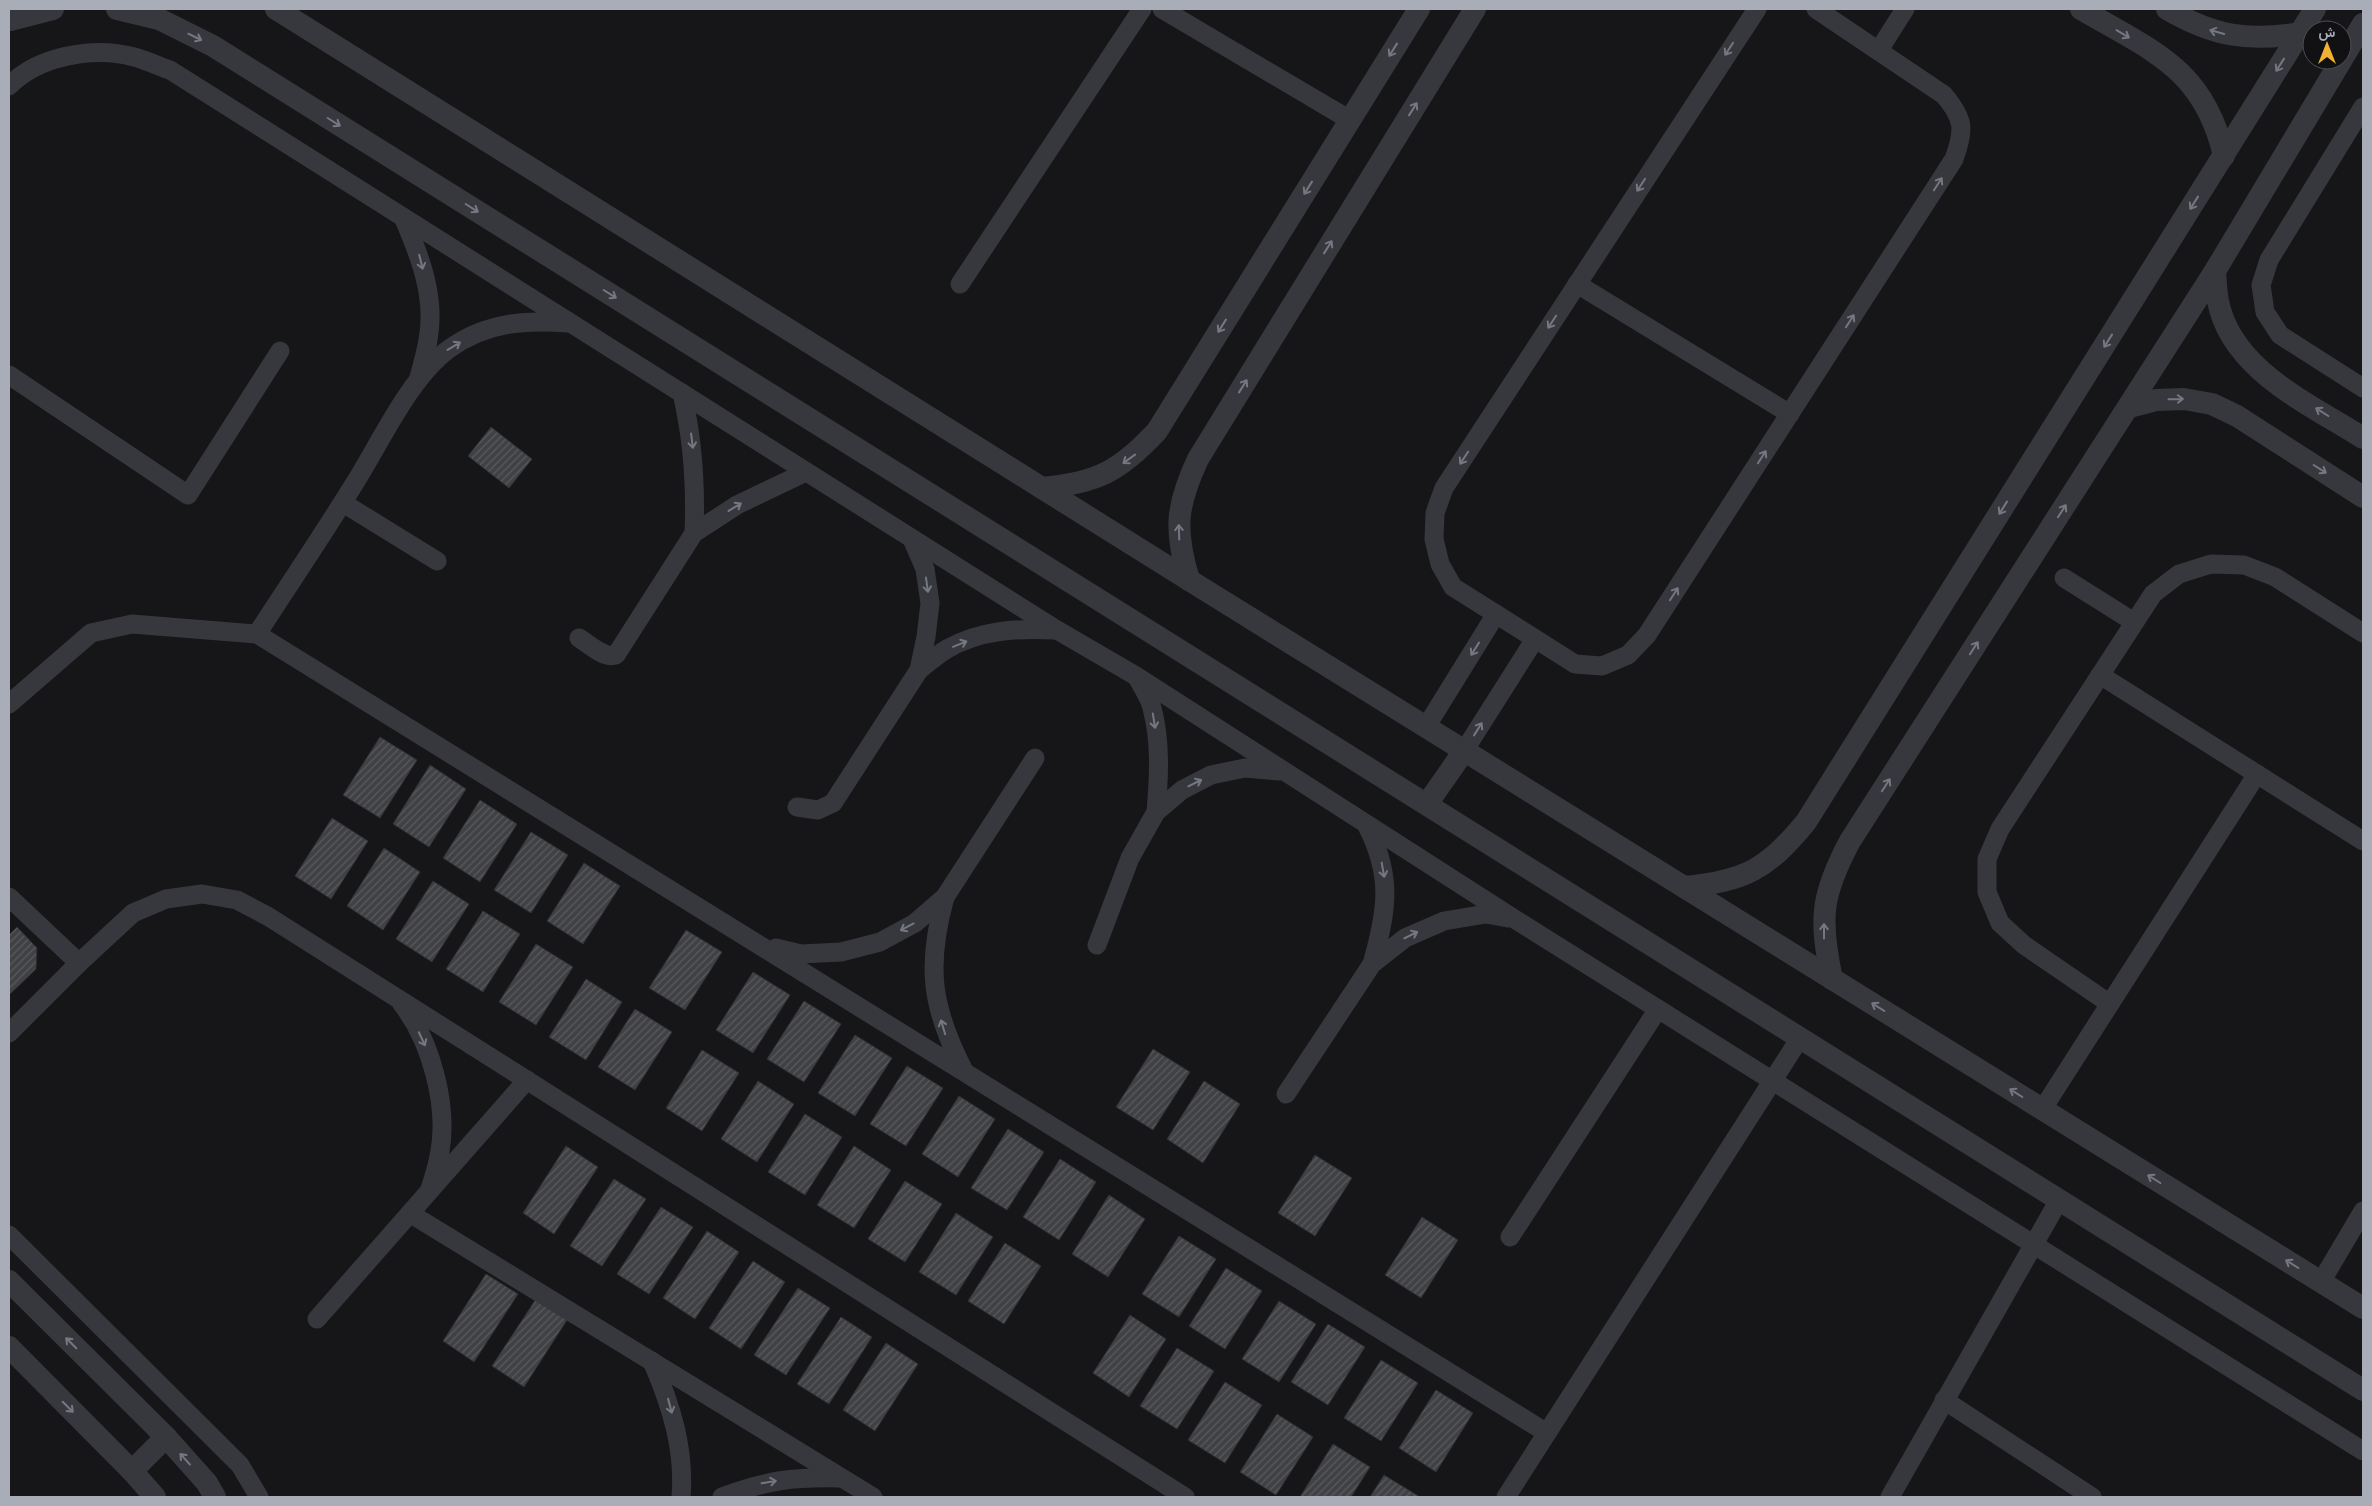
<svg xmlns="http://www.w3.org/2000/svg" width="2372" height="1506" viewBox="0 0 2372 1506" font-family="Barlow,Vazirmatn,sans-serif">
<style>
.building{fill:url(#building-hatch);stroke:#303034}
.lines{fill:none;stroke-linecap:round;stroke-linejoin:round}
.minor{stroke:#37383d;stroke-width:19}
.tertiary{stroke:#37383d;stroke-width:22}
.oneway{stroke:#757881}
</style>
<defs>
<pattern id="building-hatch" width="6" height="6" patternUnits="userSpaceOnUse" patternTransform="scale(1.25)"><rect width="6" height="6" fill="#404145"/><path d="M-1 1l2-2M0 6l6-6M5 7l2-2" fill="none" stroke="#595a5e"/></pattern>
</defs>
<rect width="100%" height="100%" fill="#161618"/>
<g class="building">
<polygon points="491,427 532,459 509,488 468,456"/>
<polygon points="380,737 417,760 380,818 343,795"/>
<polygon points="430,765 466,789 429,847 393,824"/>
<polygon points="480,800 517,824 480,882 443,858"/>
<polygon points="332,818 368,841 331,899 295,876"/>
<polygon points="531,832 568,855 531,913 494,890"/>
<polygon points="384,848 420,872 383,930 347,906"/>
<polygon points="584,863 620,886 583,944 547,921"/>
<polygon points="433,881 469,904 432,962 396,939"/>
<polygon points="483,911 520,934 483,992 446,969"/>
<polygon points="17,927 37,948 36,969 9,995 9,935"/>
<polygon points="686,930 722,952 685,1010 649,988"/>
<polygon points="536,944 573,967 536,1025 499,1002"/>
<polygon points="753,972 790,995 753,1053 716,1030"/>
<polygon points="586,979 622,1002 586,1060 549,1037"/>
<polygon points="804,1001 841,1024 804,1082 767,1059"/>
<polygon points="635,1009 672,1032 635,1090 598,1067"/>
<polygon points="855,1035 892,1058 855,1116 818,1093"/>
<polygon points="1153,1049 1190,1072 1153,1130 1116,1107"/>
<polygon points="702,1050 739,1073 702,1131 666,1108"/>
<polygon points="907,1066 943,1088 906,1146 870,1124"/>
<polygon points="758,1081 794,1104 757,1162 721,1139"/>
<polygon points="1204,1081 1240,1104 1203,1163 1167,1139"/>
<polygon points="959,1096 995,1119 958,1177 922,1154"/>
<polygon points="805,1114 842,1137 805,1195 768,1172"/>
<polygon points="1008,1129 1044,1152 1007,1210 971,1188"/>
<polygon points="566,1146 598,1167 554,1234 523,1213"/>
<polygon points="854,1146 891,1170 854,1228 817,1205"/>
<polygon points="1315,1155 1352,1178 1315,1236 1278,1213"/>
<polygon points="1060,1159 1096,1182 1059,1240 1023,1217"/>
<polygon points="614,1179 646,1199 602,1266 570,1246"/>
<polygon points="905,1181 942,1204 905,1262 868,1239"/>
<polygon points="1109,1195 1145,1219 1108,1277 1072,1254"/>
<polygon points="661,1207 693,1227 649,1294 617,1274"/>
<polygon points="956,1213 993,1237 956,1295 919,1272"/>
<polygon points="1422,1217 1458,1240 1421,1298 1385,1275"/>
<polygon points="707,1231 739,1252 695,1319 663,1298"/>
<polygon points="1179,1236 1216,1259 1179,1317 1142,1294"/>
<polygon points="1005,1243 1041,1266 1004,1324 968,1301"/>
<polygon points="753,1261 785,1282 741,1349 709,1328"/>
<polygon points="1226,1268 1262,1291 1225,1349 1189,1326"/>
<polygon points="486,1274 518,1294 474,1362 443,1341"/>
<polygon points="798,1288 830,1308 786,1375 754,1355"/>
<polygon points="536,1299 567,1320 524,1387 492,1366"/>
<polygon points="1279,1301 1316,1324 1279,1382 1242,1359"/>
<polygon points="1130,1315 1166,1339 1129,1397 1093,1373"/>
<polygon points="841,1317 872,1337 829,1404 797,1384"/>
<polygon points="1328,1324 1365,1347 1328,1405 1291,1382"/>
<polygon points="886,1343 918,1364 875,1431 843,1410"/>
<polygon points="1177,1348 1214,1371 1177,1429 1140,1406"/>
<polygon points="1381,1360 1418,1383 1381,1441 1344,1418"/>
<polygon points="1225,1382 1262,1405 1225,1463 1188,1440"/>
<polygon points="1436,1390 1473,1413 1436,1472 1399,1448"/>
<polygon points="1277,1414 1313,1437 1276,1495 1240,1472"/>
<polygon points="1333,1444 1370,1467 1351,1497 1300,1497"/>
<polygon points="1384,1475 1420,1497 1370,1497"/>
</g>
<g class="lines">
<g class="minor">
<polyline points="1162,9 1350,120"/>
<path d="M1757,9L1444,488L1435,513L1434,539L1440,564L1453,587L1575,664L1602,666L1628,655L1647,635L1954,159C1965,129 1964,119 1944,95L1816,9"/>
<polyline points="1879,50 1905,9"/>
<path d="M9,86C38,56 93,46 134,57C146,60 158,66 170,70L1057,630L1136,676L1516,920L2363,1451"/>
<polyline points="2363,107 2269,260 2261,285 2265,312 2280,335 2363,388"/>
<path d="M403,217C420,256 436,297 428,340C426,353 422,365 419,378"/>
<polyline points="960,284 1142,9"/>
<polyline points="1577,284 1790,414"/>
<polyline points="9,375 188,495 280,351"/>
<path d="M682,393C693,440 696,485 694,533"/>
<polyline points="343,503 437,561"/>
<polyline points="2064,578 2134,622"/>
<path d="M257,634C290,583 324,533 356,481C381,441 411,376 449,349C486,322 525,320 568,323"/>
<path d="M579,638C589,644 604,659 616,655L694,533L737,505L806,472"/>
<path d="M919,670C928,663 937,655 947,649C980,630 1018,628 1055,630"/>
<polyline points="2100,675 2363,841"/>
<path d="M1137,677C1142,687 1150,698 1152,708C1161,742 1159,777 1156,812"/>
<polyline points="9,704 91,633 132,624 257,634 1547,1433"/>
<polyline points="1426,727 1496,614"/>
<polyline points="1464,751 1535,639"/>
<polyline points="797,807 818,810 833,803 919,670 926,637 930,603 925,569 912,539"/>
<path d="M1367,826C1393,877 1387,911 1372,964"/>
<polyline points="9,897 79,963"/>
<path d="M945,897C926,966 931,1007 964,1071"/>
<polyline points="1097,945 1130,858 1156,812 1182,790 1211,775 1245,768 1279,771"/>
<polyline points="776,948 801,954 841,952 880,942 915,923 945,897 1035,758"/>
<path d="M402,1004C431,1041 448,1105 440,1151C438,1164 434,1177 430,1189"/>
<polyline points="2110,1004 2024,945 2000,923 1987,892 1987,859 2000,829 2153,594 2179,574 2211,564 2244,565 2275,577 2363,633"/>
<polyline points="9,1033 79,963 133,913 166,899 202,894 237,900 269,917 1185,1497"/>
<polyline points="1286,1094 1372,964 1405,938 1444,921 1486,914 1508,918"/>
<polyline points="2042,1110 2257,774"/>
<polyline points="411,1214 873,1497"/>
<polyline points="9,1235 240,1465 259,1497"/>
<polyline points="1510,1237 1658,1009"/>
<polyline points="2321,1282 2363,1211"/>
<polyline points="317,1319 527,1080"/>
<path d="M652,1361C671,1405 685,1449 681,1497"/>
<polyline points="1944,1400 2092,1497"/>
<path d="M722,1497C767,1480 793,1477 841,1478"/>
<polyline points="1506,1497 1800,1038"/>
<polyline points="1890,1497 2059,1200"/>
</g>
<g class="tertiary">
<polyline points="117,9 159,19 213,46 2363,1390"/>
<polyline points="276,9 1189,580 2363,1308"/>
<path d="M2081,9C2152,51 2204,68 2224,156"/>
<path d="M2167,9C2213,36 2248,42 2300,33"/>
<polyline points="10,20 53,9"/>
<path d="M2215,271C2216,281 2216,292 2218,301C2231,370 2310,404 2363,438"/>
<polyline points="2129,407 2156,400 2184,399 2212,404 2237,416 2363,497"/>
<path d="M1042,488C1097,483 1120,471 1157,431L1419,9"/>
<path d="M1189,580C1174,530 1176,506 1198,459L1475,9"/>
<polyline points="1427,804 1464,751"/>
<path d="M1684,887C1746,881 1767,869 1806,822L2315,9"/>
<path d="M1832,979C1819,919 1821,895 1850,841L2215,271L2363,24"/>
<polyline points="9,1281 166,1437 207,1483 215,1497"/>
<polyline points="9,1347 132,1471 155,1497"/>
<polyline points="132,1471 166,1437"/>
</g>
</g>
<defs><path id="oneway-shaft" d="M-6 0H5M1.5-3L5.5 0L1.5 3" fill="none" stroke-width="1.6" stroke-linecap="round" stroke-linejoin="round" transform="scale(1.25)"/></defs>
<g class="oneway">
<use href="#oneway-shaft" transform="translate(2217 32) rotate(-164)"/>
<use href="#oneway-shaft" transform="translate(2123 34) rotate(31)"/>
<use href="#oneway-shaft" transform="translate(195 37) rotate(26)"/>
<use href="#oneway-shaft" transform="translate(1729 49) rotate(123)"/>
<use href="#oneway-shaft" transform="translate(1393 50) rotate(122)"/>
<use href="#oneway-shaft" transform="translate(2280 65) rotate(122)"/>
<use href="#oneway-shaft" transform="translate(1413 109) rotate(-58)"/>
<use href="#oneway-shaft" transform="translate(334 122) rotate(32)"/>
<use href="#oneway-shaft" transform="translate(1938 184) rotate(-57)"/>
<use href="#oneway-shaft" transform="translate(1641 185) rotate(123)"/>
<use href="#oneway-shaft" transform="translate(1308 188) rotate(122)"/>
<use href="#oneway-shaft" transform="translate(2194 203) rotate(122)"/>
<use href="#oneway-shaft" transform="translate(472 208) rotate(32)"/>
<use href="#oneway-shaft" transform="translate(1328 247) rotate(-58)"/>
<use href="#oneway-shaft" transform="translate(421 262) rotate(76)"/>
<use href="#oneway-shaft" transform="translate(610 294) rotate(32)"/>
<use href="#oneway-shaft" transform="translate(1850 321) rotate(-57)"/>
<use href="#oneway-shaft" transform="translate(1552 322) rotate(123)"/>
<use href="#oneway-shaft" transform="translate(1222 326) rotate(122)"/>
<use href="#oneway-shaft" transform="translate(2108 341) rotate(122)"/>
<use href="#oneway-shaft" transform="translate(454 346) rotate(-31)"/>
<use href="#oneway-shaft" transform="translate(1243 386) rotate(-58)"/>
<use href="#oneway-shaft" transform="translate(2176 399) rotate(-1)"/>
<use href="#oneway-shaft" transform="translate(2322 412) rotate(-148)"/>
<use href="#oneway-shaft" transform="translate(692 441) rotate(83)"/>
<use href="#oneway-shaft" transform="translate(1762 457) rotate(-57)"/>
<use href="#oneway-shaft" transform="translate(1464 458) rotate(123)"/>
<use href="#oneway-shaft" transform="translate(1129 459) rotate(144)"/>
<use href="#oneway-shaft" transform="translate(2320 469) rotate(32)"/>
<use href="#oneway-shaft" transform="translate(735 507) rotate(-31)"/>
<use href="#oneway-shaft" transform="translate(2003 508) rotate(122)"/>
<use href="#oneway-shaft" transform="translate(2062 511) rotate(-57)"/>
<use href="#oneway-shaft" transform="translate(1179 532) rotate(-92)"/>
<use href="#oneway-shaft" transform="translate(927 585) rotate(82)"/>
<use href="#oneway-shaft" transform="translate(1674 594) rotate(-57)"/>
<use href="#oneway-shaft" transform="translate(960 644) rotate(-22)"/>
<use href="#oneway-shaft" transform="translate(1974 648) rotate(-57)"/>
<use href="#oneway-shaft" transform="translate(1475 649) rotate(122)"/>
<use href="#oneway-shaft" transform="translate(1154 721) rotate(81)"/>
<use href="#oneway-shaft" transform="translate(1478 729) rotate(-58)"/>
<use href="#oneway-shaft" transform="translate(1195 783) rotate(-26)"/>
<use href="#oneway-shaft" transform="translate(1886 785) rotate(-57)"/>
<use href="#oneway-shaft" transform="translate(1383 870) rotate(80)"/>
<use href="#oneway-shaft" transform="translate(907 927) rotate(152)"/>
<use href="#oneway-shaft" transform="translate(1824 931) rotate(-90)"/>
<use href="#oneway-shaft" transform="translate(1411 935) rotate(-26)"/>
<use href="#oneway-shaft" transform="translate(1878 1007) rotate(-148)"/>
<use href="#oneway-shaft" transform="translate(943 1027) rotate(-107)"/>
<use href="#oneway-shaft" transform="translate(422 1039) rotate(65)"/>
<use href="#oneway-shaft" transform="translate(2016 1093) rotate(-148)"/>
<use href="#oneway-shaft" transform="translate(2154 1179) rotate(-148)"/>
<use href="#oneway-shaft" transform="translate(2292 1264) rotate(-148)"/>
<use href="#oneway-shaft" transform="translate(71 1343) rotate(-135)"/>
<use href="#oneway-shaft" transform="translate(670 1406) rotate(75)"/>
<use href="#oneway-shaft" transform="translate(68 1407) rotate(45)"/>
<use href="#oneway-shaft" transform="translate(185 1459) rotate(-132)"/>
<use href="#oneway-shaft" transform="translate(769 1482) rotate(-10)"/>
</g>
<rect width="2372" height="1506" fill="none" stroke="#a8adb8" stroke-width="20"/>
<g transform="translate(2327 45)"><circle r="24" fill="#111113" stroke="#4d4f55"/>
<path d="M0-4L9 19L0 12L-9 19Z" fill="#f2b134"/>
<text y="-8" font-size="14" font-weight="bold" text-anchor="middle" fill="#a8adb8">ش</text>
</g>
</svg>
